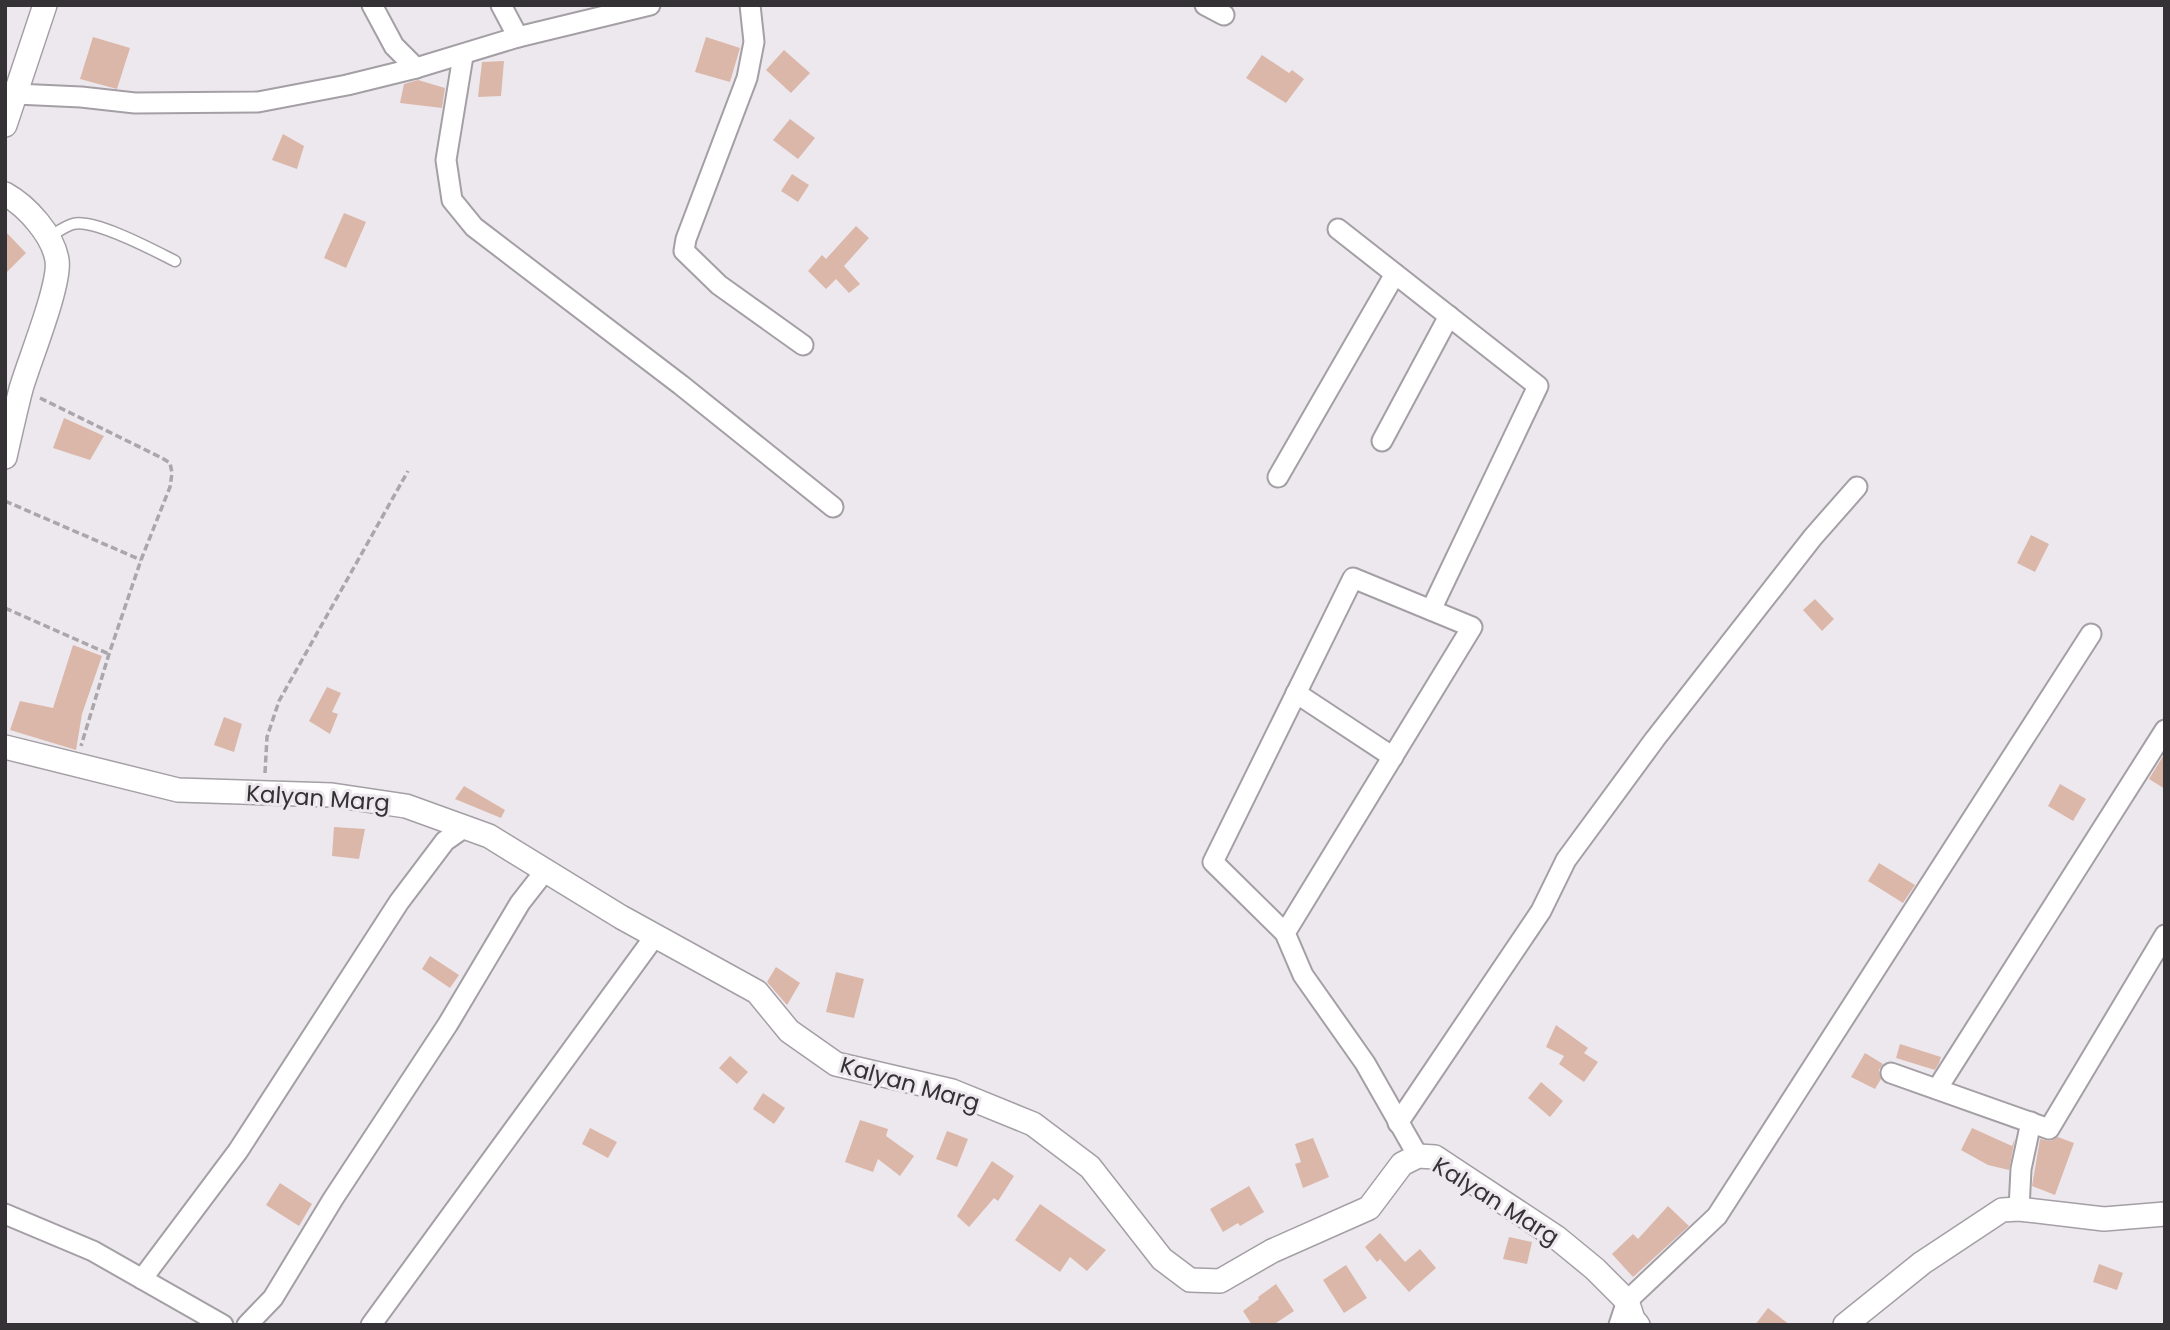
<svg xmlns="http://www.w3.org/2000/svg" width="2170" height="1330" viewBox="0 0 2170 1330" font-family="Poppins,sans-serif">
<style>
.building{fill:#dbb7a9}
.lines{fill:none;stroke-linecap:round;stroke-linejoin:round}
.service-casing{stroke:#a49fa5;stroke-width:13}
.minor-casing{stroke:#a49fa5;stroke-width:23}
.tertiary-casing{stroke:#a49fa5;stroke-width:26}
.path{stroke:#aaa6aa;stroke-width:3.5;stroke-dasharray:7 3.5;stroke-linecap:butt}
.service{stroke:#fff;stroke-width:10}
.minor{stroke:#fff;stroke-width:19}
.tertiary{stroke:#fff;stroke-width:23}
.labels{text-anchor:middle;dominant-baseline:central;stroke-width:6;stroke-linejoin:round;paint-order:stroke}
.street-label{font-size:23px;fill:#343234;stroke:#ede8ee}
</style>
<rect width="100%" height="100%" fill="#ede8ee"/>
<g class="building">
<polygon points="93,37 130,48 117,89 80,79"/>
<polygon points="706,37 740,48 730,82 695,72"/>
<polygon points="784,50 810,73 791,93 766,70"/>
<polygon points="1262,55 1289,73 1292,70 1304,79 1286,103 1246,78"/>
<polygon points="504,61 501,96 478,97 482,62"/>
<polygon points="418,80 445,88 442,108 400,103 404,84"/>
<polygon points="790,119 815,138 798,159 773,140"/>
<polygon points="283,134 304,146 297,169 272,160"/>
<polygon points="792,174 809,185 798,202 781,191"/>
<polygon points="344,213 366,222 346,268 324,258"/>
<polygon points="856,226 869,238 844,266 860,284 849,293 836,279 826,289 808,271 822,255 826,259"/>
<polygon points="5,231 26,253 5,274"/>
<polygon points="64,418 104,436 90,460 53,448"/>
<polygon points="2031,535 2049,544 2035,572 2017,563"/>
<polygon points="1815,599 1834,619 1822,631 1803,610"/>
<polygon points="73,645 102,656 82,714 76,750 10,730 20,701 53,708"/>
<polygon points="327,687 341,693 332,712 338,714 330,734 309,721"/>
<polygon points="224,717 242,724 234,752 214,745"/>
<polygon points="2165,753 2165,789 2149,779"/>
<polygon points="2060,784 2086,799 2073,821 2048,806"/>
<polygon points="464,786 505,810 501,818 455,799"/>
<polygon points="334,827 365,829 359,859 332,856"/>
<polygon points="1879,863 1915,885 1903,903 1868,881"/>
<polygon points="430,956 459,975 450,988 422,969"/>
<polygon points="776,967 800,983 787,1005 767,982"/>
<polygon points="836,972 864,979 854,1018 826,1012"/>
<polygon points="1556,1025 1588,1048 1584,1053 1598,1062 1584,1082 1559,1064 1564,1056 1546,1047"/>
<polygon points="1900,1044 1941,1057 1939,1063 1935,1070 1896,1058"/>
<polygon points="1865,1053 1883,1064 1879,1070 1881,1079 1875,1089 1851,1077"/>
<polygon points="730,1056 748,1072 737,1084 719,1068"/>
<polygon points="1541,1082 1563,1101 1550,1117 1528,1098"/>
<polygon points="763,1093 785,1108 774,1124 753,1109"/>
<polygon points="860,1120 888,1129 886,1136 914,1156 900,1176 878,1159 873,1172 845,1162"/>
<polygon points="590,1128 617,1142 608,1158 582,1144"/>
<polygon points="1972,1128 2012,1146 2015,1138 2009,1170 1988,1165 1961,1150"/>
<polygon points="947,1131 968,1139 957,1167 936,1159"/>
<polygon points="2058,1137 2074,1143 2055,1195 2032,1186 2040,1139 2050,1141"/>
<polygon points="1313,1138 1329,1177 1303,1188 1295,1164 1301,1162 1295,1144"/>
<polygon points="992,1161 1014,1176 998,1201 994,1198 969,1227 957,1216"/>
<polygon points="280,1183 312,1204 299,1226 266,1205"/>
<polygon points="1249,1186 1264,1212 1240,1226 1238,1223 1223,1232 1210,1209"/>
<polygon points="1040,1204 1106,1250 1087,1271 1070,1257 1060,1272 1015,1240"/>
<polygon points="1668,1206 1689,1226 1633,1277 1612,1254 1633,1234 1638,1239"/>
<polygon points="1380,1233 1405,1262 1420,1249 1436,1268 1409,1292 1380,1259 1377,1262 1365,1247"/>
<polygon points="1509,1237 1532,1242 1527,1264 1503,1259"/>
<polygon points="2099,1264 2123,1273 2117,1290 2093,1282"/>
<polygon points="1346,1265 1367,1298 1344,1313 1323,1280"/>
<polygon points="1276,1284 1294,1311 1273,1325 1252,1325 1243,1311 1259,1299 1258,1297"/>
<polygon points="1768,1308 1790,1325 1755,1325"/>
</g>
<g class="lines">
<defs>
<path id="service" d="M49,237C56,233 65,226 73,224C94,218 155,251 175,261"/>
<g id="minor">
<polyline points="372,5 394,46 416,68"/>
<polyline points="501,5 518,37"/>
<polyline points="750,5 754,42 747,78 686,239 684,251 719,285 803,345"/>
<polyline points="1205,5 1224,15"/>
<polyline points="463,56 446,160 452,200 474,227 681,385 833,507"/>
<polyline points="16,94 81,97 135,103 258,102 347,85 416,68 518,37 650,5"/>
<polyline points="1338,229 1538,386 1431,610"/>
<polyline points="1382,441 1449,316"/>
<polyline points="1278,477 1395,274"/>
<polyline points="1296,693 1393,757"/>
<polyline points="1285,933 1472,627 1353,578 1213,862 1285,933 1303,975 1365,1063 1418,1156"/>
<polyline points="1891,1073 2049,1129 2165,935"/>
<polyline points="1937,1089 2165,730"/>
<polyline points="1398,1123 1541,911 1566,860 1655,739 1813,537 1857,487"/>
<polyline points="2019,1209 2021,1169 2031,1122"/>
<polyline points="5,1214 93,1251 223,1325"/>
<polyline points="142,1279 238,1151 399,902 445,841 465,827"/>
<polyline points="247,1325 273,1298 333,1199 448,1024 520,903 545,871"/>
<polyline points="371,1325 655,936"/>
<polyline points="1619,1325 1627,1301 1717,1216 2091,634"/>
</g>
<g id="tertiary">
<polyline points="5,125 45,5"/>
<path d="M5,194C27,206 53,235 57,260C61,284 29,361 21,389C15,412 10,435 5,457"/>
<polyline points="5,747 178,790 332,795 406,806 489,836 621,917 757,992 789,1031 836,1064 952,1091 1033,1124 1090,1167 1162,1259 1190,1280 1220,1281 1272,1251 1369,1208 1402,1164 1418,1156 1435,1157 1556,1237 1595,1269 1627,1301 1633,1319 1638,1325"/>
<polyline points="1845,1325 1922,1263 2002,1210 2019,1209 2104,1219 2165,1214"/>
</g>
</defs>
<use href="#service" class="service-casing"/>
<use href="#minor" class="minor-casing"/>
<use href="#tertiary" class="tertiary-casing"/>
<g class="path">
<polyline points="40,398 162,458 170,463 172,473 170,487 141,560 109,654 81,746"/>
<polyline points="5,501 141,560"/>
<polyline points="5,608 109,654"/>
<polyline points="265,773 267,737 279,701 408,471"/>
</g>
<use href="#service" class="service"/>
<use href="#minor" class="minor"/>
<use href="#tertiary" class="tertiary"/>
</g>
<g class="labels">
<g class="street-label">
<text transform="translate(318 798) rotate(4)">Kalyan Marg</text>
<text transform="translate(910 1084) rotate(16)">Kalyan Marg</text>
<text transform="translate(1496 1201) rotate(32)">Kalyan Marg</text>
</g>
</g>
<rect width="2170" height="1330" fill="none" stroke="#343234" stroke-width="14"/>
</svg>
